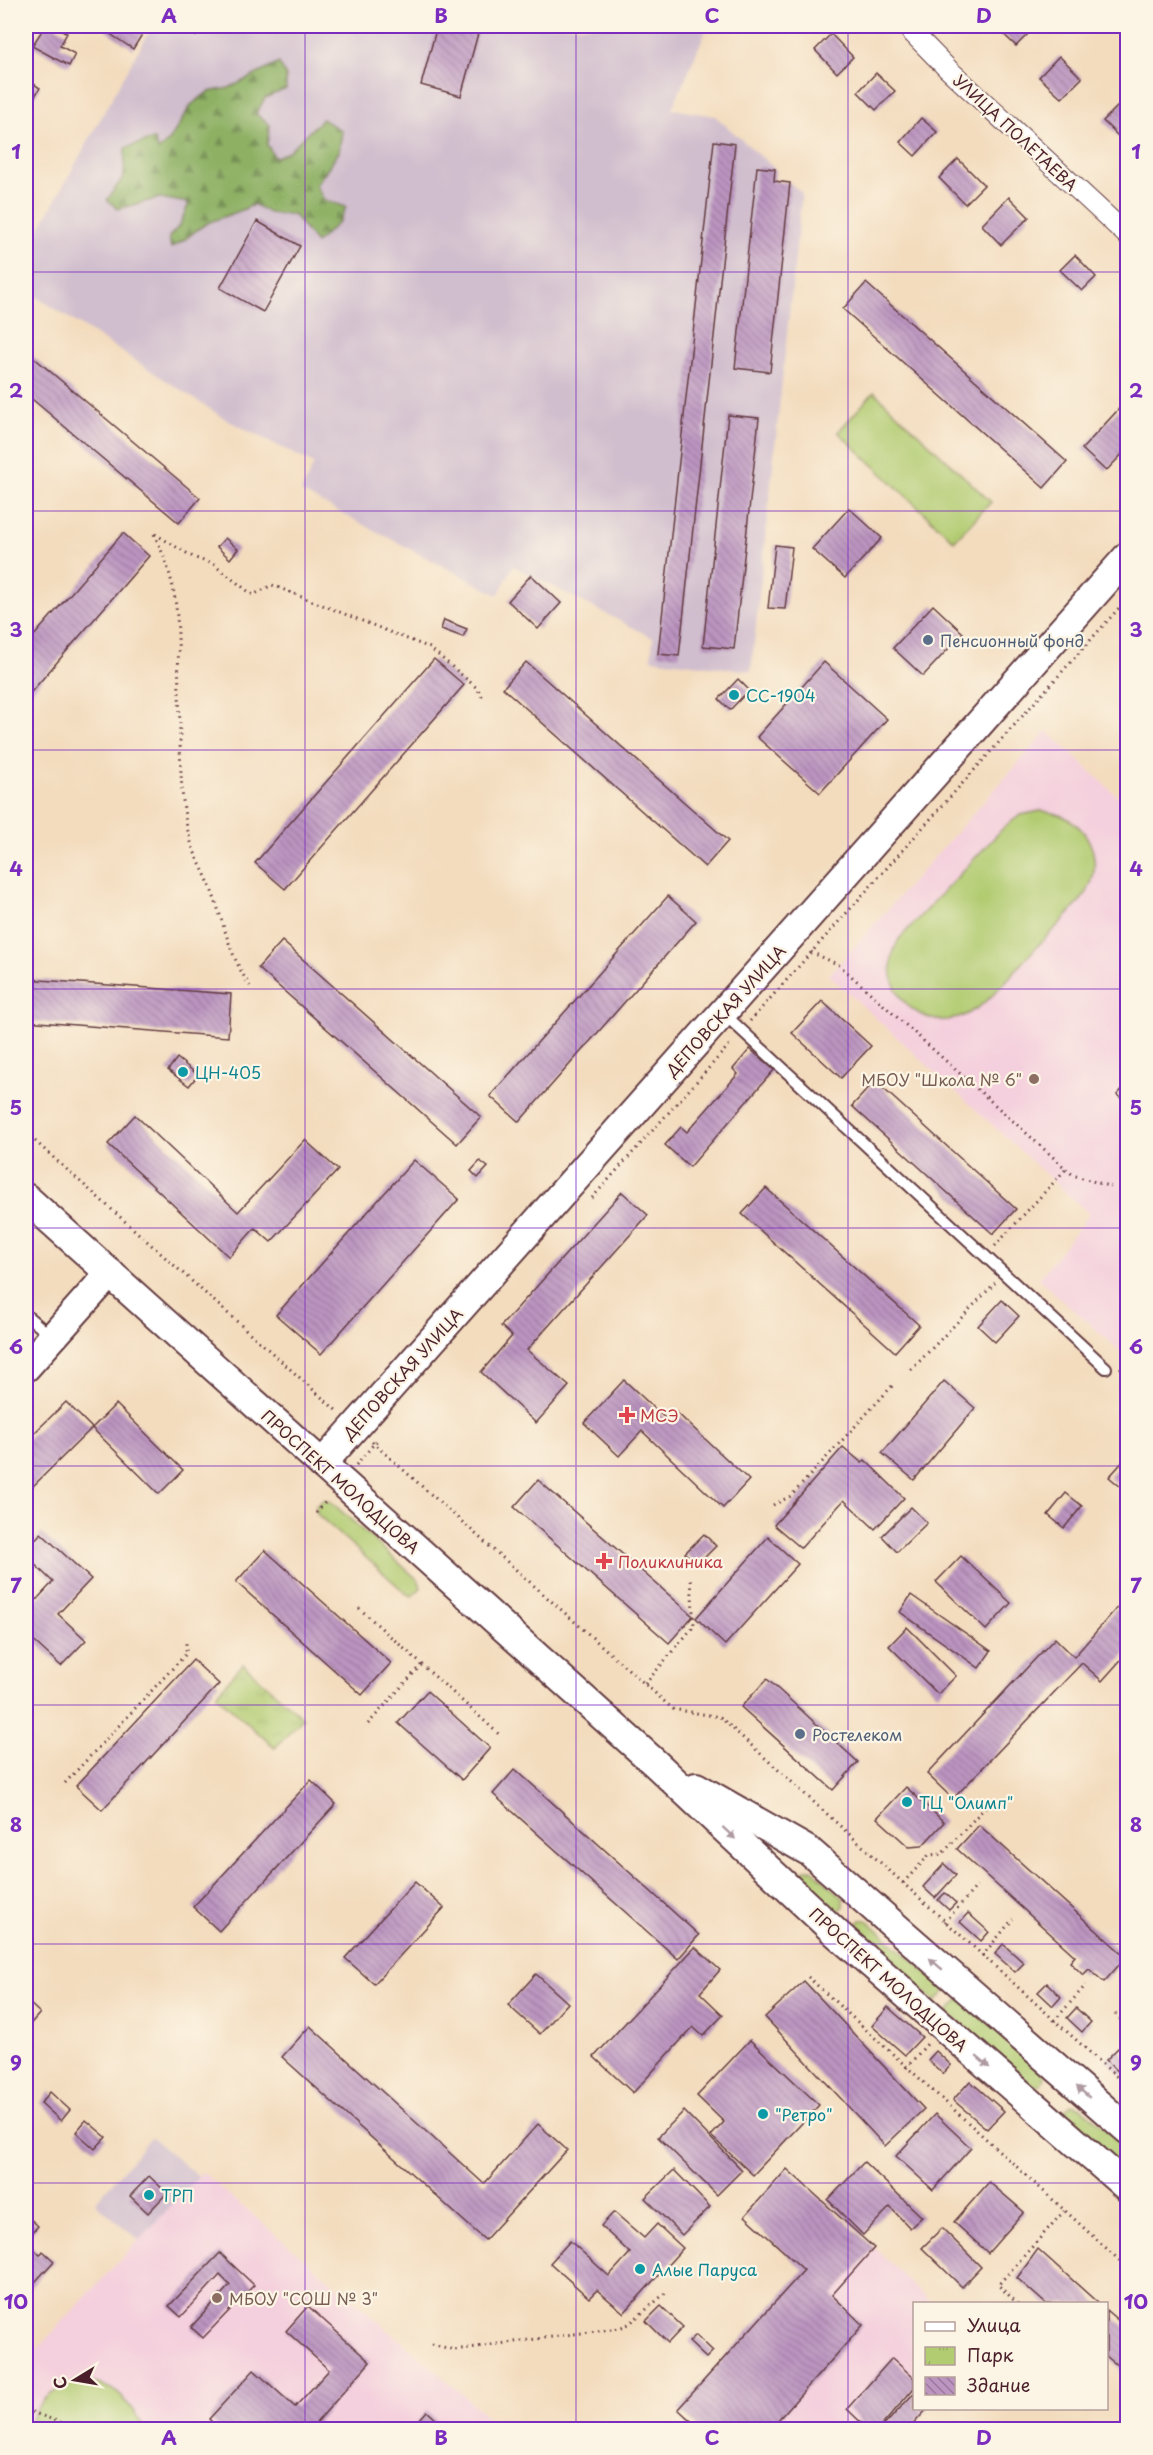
<svg xmlns="http://www.w3.org/2000/svg" width="1153" height="2455" viewBox="0 0 1153 2455" font-family="'Playpen Sans',sans-serif">
<style>
.built{fill:#f4cfdd}
.industrial{fill:#d0bdcd}
.grass{fill:#b2cc72;stroke:#7e764e;stroke-width:1.5}
.forest{fill:url(#forest-firs);stroke:#6c6848;stroke-width:1.5}
.park{fill:url(#park-tufts);stroke:#7e764e;stroke-width:1.5}
.building{fill:url(#building-back-hatch)}
.lines{fill:none;stroke-linecap:round;stroke-linejoin:round}
.lane-casing{stroke:#633b41;stroke-width:14}
.street-casing{stroke:#633b41;stroke-width:22}
.secondary-casing{stroke:#633b41;stroke-width:32}
.path{stroke:#633b41;stroke-width:3;stroke-dasharray:1.5 4.5;stroke-linecap:butt}
.lane{stroke:#fff;stroke-width:10}
.street{stroke:#fff;stroke-width:20}
.secondary{stroke:#fff;stroke-width:28}
.oneway{fill:#ae9aa0}
.grid{fill:none;stroke:#7b2cbf;stroke-width:1.5;stroke-opacity:0.55}
.service-dot{fill:#5c6f8a;stroke:#fcf5e5;stroke-width:2}
.culture-dot{fill:#0f9aa8;stroke:#fcf5e5;stroke-width:2}
.education-dot{fill:#8d6e63;stroke:#fcf5e5;stroke-width:2}
.health-dot{fill:#e0444e;stroke:#fcf5e5;stroke-width:2}
.labels{text-anchor:middle;dominant-baseline:central;stroke-width:4.5;stroke-linejoin:round;paint-order:stroke}
.street-label{font-size:16px;fill:#4a1f2b;stroke:#fcf5e5}
.service-label{font-size:16px;fill:#4e5e75;stroke:#fcf5e5;text-anchor:start}
.culture-label{font-size:16px;fill:#0d838f;stroke:#fcf5e5;text-anchor:start}
.education-label{font-size:16px;fill:#785e54;stroke:#fcf5e5;text-anchor:end}
.health-label{font-size:16px;fill:#be3a42;stroke:#fcf5e5;text-anchor:start}
.neatline{fill:none;stroke:#7b2cbf;stroke-width:2}
.grid-label{font-size:20px;text-anchor:middle;font-weight:bold;fill:#7b2cbf}
</style>
<defs>
<pattern id="forest-firs" width="22" height="20" patternUnits="userSpaceOnUse" patternTransform="scale(1.5)"><rect width="22" height="20" fill="#8db064"/><path d="M5 1l3.5 6h-7zM16 11l3.5 6h-7z" fill="#758f53"/></pattern>
<pattern id="park-tufts" width="24" height="20" patternUnits="userSpaceOnUse" patternTransform="scale(1.5)"><rect width="24" height="20" fill="#b2cc72"/><path d="M3 7l-1-3M5 7V3M7 7l1-3M15 17l-1-3M17 17v-4M19 17l1-3" fill="none" stroke="#9baf63"/></pattern>
<pattern id="building-back-hatch" width="6" height="6" patternUnits="userSpaceOnUse" patternTransform="scale(1.5)"><rect width="6" height="6" fill="#bc95c1"/><path d="M-1 5l2 2M0 0l6 6M5-1l2 2" fill="none" stroke="#9b799d"/></pattern>
</defs>
<rect width="100%" height="100%" fill="#fcf5e5"/>
<filter id="ink" filterUnits="userSpaceOnUse"><feTurbulence type="fractalNoise" baseFrequency=".0167" numOctaves="2"/><feDisplacementMap in="SourceGraphic" scale="12" xChannelSelector="R" yChannelSelector="G"/><feConvolveMatrix kernelMatrix="1 2 1 2 8 2 1 2 1" color-interpolation-filters="sRGB"/></filter>
<filter id="wash" filterUnits="userSpaceOnUse"><feTurbulence type="fractalNoise" baseFrequency=".008" numOctaves="4" result="noise"/><feDisplacementMap in="SourceGraphic" scale="24" xChannelSelector="R" yChannelSelector="G"/><feGaussianBlur stdDeviation="1.35" result="paint"/><feColorMatrix in="noise" values="0 0 0 0 0 0 0 0 0 0 0 0 0 0 0 0 0 1.4 0 .05"/><feComposite in="paint" operator="in"/></filter>
<g filter="url(#wash)">
<rect width="100%" height="100%" fill="#f3dcbe"/>
<g class="built">
<polygon points="1047,731 1127,805 1127,1357 1039,1279 1089,1214 829,975"/>
<polygon points="202,2172 419,2356 501,2429 26,2429 26,2361"/>
<polygon points="875,2248 931,2303 914,2304 914,2378 892,2358 847,2409 869,2429 769,2430 863,2325 832,2295"/>
</g>
<g class="industrial">
<polygon points="152,26 708,26 672,109 715,116 775,169 774,181 790,183 802,193 751,671 651,659 653,638 513,566 498,595 301,492 314,464 227,420 26,290 26,253"/>
<polygon points="151,2137 198,2177 139,2240 95,2203"/>
</g>
<g class="grass">
<polygon points="874,392 991,502 954,541 838,432"/>
<path d="M1040,811C1082,812 1108,854 1087,892C1072,914 1049,933 1031,953C1005,980 972,1032 929,1018C917,1014 907,1006 900,996C888,978 889,957 899,939L1005,826L1021,815Z"/>
<polygon points="323,1500 331,1502 419,1581 421,1588 412,1596 407,1594 317,1514 316,1506"/>
<polygon points="805,1869 812,1869 843,1898 843,1906 839,1911 831,1910 802,1881 801,1873"/>
<polygon points="861,1920 867,1920 946,1990 936,2002 858,1934 857,1924"/>
<polygon points="960,1998 1041,2070 1044,2078 1041,2084 1033,2087 947,2012"/>
<path d="M75,2382C116,2381 125,2398 145,2429H29C34,2403 51,2391 75,2382Z"/>
</g>
<path class="forest" d="M279,63L286,76V89L265,98L256,114L270,125L267,144L275,158L289,151L322,119L342,131L339,152L316,185L324,200L346,207L339,222L316,243L294,215L269,213L254,204C239,213 222,216 206,224C193,231 187,240 171,248L169,237L179,226L189,203L160,198L118,209L107,200L124,176L125,148L154,139L158,150L169,141L191,105L208,92L229,88Z"/>
<g class="park">
<polygon points="243,1664 303,1718 275,1748 216,1695"/>
<polygon points="1073,2104 1081,2107 1127,2148 1127,2174 1065,2118 1065,2110"/>
</g>
<g id="blocks">
<g class="building">
<polygon points="45,26 55,26 67,33 60,46 75,54 69,66 32,46"/>
<polygon points="109,26 132,26 143,33 133,49 106,31"/>
<polygon points="176,26 201,26 196,36"/>
<polygon points="437,26 480,26 461,96 421,85"/>
<polygon points="995,26 1036,26 1016,46"/>
<polygon points="831,34 853,57 837,73 815,50"/>
<polygon points="1059,56 1082,78 1062,98 1039,77"/>
<polygon points="876,73 895,91 876,110 858,92"/>
<polygon points="26,79 40,88 27,109 26,108"/>
<polygon points="1128,96 1128,134 1122,140 1103,121"/>
<polygon points="921,118 937,132 915,156 900,142"/>
<polygon points="714,141 735,144 679,656 658,654"/>
<polygon points="958,159 984,185 965,204 939,178"/>
<polygon points="757,167 775,169 774,181 790,183 770,372 735,368"/>
<polygon points="1009,197 1029,217 1001,245 982,225"/>
<polygon points="257,221 300,246 263,312 220,288"/>
<polygon points="1075,255 1096,277 1082,291 1060,270"/>
<polygon points="866,283 1067,462 1044,488 843,309"/>
<polygon points="26,351 200,498 179,523 26,394"/>
<polygon points="1128,399 1128,448 1106,471 1082,449"/>
<polygon points="728,415 759,418 734,649 703,646"/>
<polygon points="849,508 882,538 845,578 812,549"/>
<polygon points="123,533 149,556 26,698 26,645"/>
<polygon points="225,538 238,549 230,559 217,547"/>
<polygon points="775,545 792,547 785,609 768,608"/>
<polygon points="531,575 561,603 538,629 508,601"/>
<polygon points="933,605 963,633 923,676 893,648"/>
<polygon points="444,620 467,629 463,637 441,629"/>
<polygon points="434,659 464,685 285,889 255,863"/>
<polygon points="526,662 728,841 705,867 503,688"/>
<polygon points="824,662 887,719 820,793 757,737"/>
<polygon points="738,679 749,690 730,710 719,699"/>
<polygon points="668,896 696,921 519,1122 490,1096"/>
<polygon points="282,941 481,1117 457,1144 258,968"/>
<polygon points="26,979 231,994 228,1037 26,1021"/>
<polygon points="822,1001 871,1046 841,1078 792,1033"/>
<polygon points="750,1049 774,1070 690,1167 665,1145 681,1127 687,1132 738,1074 733,1069"/>
<polygon points="177,1058 198,1075 189,1086 168,1070"/>
<polygon points="875,1081 1016,1209 993,1234 852,1106"/>
<polygon points="1128,1083 1128,1104 1117,1095"/>
<polygon points="135,1115 238,1212 305,1140 338,1170 271,1242 255,1228 229,1257 108,1144"/>
<polygon points="414,1160 459,1199 321,1354 276,1315"/>
<polygon points="480,1161 488,1167 478,1178 471,1171"/>
<polygon points="766,1188 919,1325 895,1352 742,1214"/>
<polygon points="622,1192 648,1215 527,1350 569,1386 536,1423 481,1372 512,1336 501,1326"/>
<polygon points="1002,1300 1019,1316 995,1342 978,1326"/>
<polygon points="624,1380 666,1419 675,1411 749,1480 723,1508 642,1431 619,1456 584,1423"/>
<polygon points="944,1381 975,1408 914,1480 882,1453"/>
<polygon points="66,1402 92,1428 26,1493 26,1441"/>
<polygon points="116,1404 183,1470 159,1494 92,1428"/>
<polygon points="843,1447 862,1463 865,1460 904,1498 875,1529 844,1500 801,1548 774,1525"/>
<polygon points="1128,1456 1128,1493 1109,1477"/>
<polygon points="538,1480 693,1616 669,1643 514,1507"/>
<polygon points="1066,1493 1082,1506 1064,1528 1048,1515"/>
<polygon points="911,1507 927,1523 897,1552 882,1536"/>
<polygon points="41,1533 91,1579 58,1614 86,1640 61,1666 26,1634 26,1611 53,1582 26,1556 26,1550"/>
<polygon points="704,1534 716,1546 697,1565 685,1553"/>
<polygon points="768,1537 798,1564 725,1645 696,1618"/>
<polygon points="265,1550 391,1663 362,1695 236,1582"/>
<polygon points="961,1556 1011,1603 986,1630 936,1582"/>
<polygon points="911,1595 991,1651 979,1668 900,1612"/>
<polygon points="1128,1595 1128,1652 1102,1681 1082,1663 953,1799 927,1774 1055,1638 1074,1657"/>
<polygon points="907,1627 956,1676 938,1694 889,1646"/>
<polygon points="193,1660 219,1684 102,1810 76,1786"/>
<polygon points="767,1679 858,1762 833,1790 741,1707"/>
<polygon points="427,1691 490,1748 462,1780 398,1723"/>
<polygon points="515,1769 699,1935 678,1959 493,1794"/>
<polygon points="311,1780 336,1804 219,1931 193,1907"/>
<polygon points="906,1787 944,1822 922,1846 909,1847 877,1818"/>
<polygon points="979,1825 1126,1957 1104,1982 1089,1969 1083,1975 1070,1962 1075,1956 957,1849"/>
<polygon points="944,1864 956,1875 935,1898 923,1887"/>
<polygon points="415,1882 444,1908 374,1984 345,1958"/>
<polygon points="945,1893 956,1903 949,1910 938,1900"/>
<polygon points="968,1913 989,1932 981,1941 960,1922"/>
<polygon points="1003,1944 1024,1963 1015,1972 995,1954"/>
<polygon points="695,1947 720,1970 700,1993 723,2015 703,2036 693,2027 633,2093 594,2057"/>
<polygon points="536,1974 568,2003 540,2034 508,2005"/>
<polygon points="804,1981 924,2109 885,2146 765,2017"/>
<polygon points="1047,1983 1061,1997 1053,2006 1038,1992"/>
<polygon points="27,2001 40,2013 26,2029 26,2002"/>
<polygon points="888,2007 922,2037 905,2055 872,2026"/>
<polygon points="1076,2008 1091,2022 1082,2032 1067,2018"/>
<polygon points="310,2026 484,2184 538,2124 567,2150 485,2240 282,2057"/>
<polygon points="750,2040 819,2105 753,2175 711,2136 724,2122 697,2096"/>
<polygon points="1118,2048 1128,2058 1128,2073 1124,2077 1106,2060"/>
<polygon points="936,2051 951,2065 943,2074 928,2060"/>
<polygon points="970,2081 1004,2111 987,2129 953,2100"/>
<polygon points="50,2092 70,2110 61,2121 41,2103"/>
<polygon points="684,2111 742,2170 717,2195 658,2137"/>
<polygon points="935,2114 971,2148 933,2190 896,2156"/>
<polygon points="86,2120 106,2137 95,2149 76,2132"/>
<polygon points="864,2162 922,2217 910,2228 890,2207 863,2235 828,2200"/>
<polygon points="787,2169 874,2248 832,2295 863,2325 769,2430 701,2430 678,2409 804,2270 745,2216"/>
<polygon points="674,2170 710,2207 682,2235 645,2198"/>
<polygon points="149,2176 167,2193 148,2213 130,2196"/>
<polygon points="989,2182 1024,2212 988,2253 954,2222"/>
<polygon points="614,2212 644,2238 657,2224 683,2248 624,2313 597,2290 589,2298 550,2263 570,2241 609,2276 630,2253 601,2226"/>
<polygon points="26,2215 38,2226 26,2240"/>
<polygon points="942,2228 981,2267 962,2287 922,2248"/>
<polygon points="26,2241 40,2255 43,2251 54,2261 26,2292"/>
<polygon points="1038,2249 1099,2304 1046,2304 1017,2278"/>
<polygon points="220,2253 254,2285 203,2338 191,2327 230,2285 220,2275 181,2317 169,2306"/>
<polygon points="308,2306 370,2362 316,2423 322,2430 220,2430 209,2419 254,2370 295,2407 329,2370 286,2331"/>
<polygon points="661,2306 683,2327 668,2343 646,2321"/>
<polygon points="1106,2310 1128,2329 1128,2384 1118,2366 1106,2356"/>
<polygon points="696,2335 713,2351 706,2358 689,2342"/>
<polygon points="892,2358 914,2378 914,2388 878,2430 869,2430 847,2409"/>
<polygon points="914,2393 914,2408 928,2408 908,2430 880,2430"/>
<polygon points="427,2411 448,2430 410,2430"/>
</g>
</g>
</g>
<g filter="url(#ink)">
<use href="#blocks" fill-opacity="0" stroke="#633b41" stroke-width="1.5"/>
<g class="lines">
<defs>
<g id="lane">
<polyline points="723,1013 1106,1368"/>
<polyline points="26,1315 52,1337"/>
</g>
<polyline id="street" points="906,26 948,69 1128,236"/>
<g id="secondary">
<polyline points="26,1198 656,1764 836,1933 1128,2188"/>
<polyline points="26,1367 110,1273"/>
<polyline points="322,1464 1128,556"/>
<polyline points="696,1787 810,1852 1128,2130"/>
</g>
</defs>
<use href="#lane" class="lane-casing"/>
<use href="#street" class="street-casing"/>
<use href="#secondary" class="secondary-casing"/>
<g class="path">
<path d="M154,534C183,593 177,631 179,694C181,737 178,798 190,839C195,857 205,872 211,889C225,925 228,953 250,986"/>
<polyline points="155,534 193,557 214,565 253,595 272,585 430,648 477,688 483,698"/>
<polyline points="811,952 839,965 1073,1175 1111,1187"/>
<polyline points="750,1021 1128,598"/>
<polyline points="26,1133 338,1412"/>
<polyline points="592,1198 732,1042"/>
<polyline points="995,1246 1066,1169"/>
<polyline points="1120,1369 1128,1362"/>
<polyline points="911,1370 995,1283"/>
<polyline points="372,1442 673,1709 720,1717 1128,2087"/>
<polyline points="356,1465 379,1438"/>
<polyline points="773,1505 791,1496 893,1385"/>
<polyline points="316,1513 327,1500"/>
<polyline points="359,1608 501,1736"/>
<polyline points="645,1684 694,1626 691,1580"/>
<polyline points="368,1724 422,1664"/>
<polyline points="65,1783 186,1654 186,1641"/>
<polyline points="903,1883 929,1855 942,1854 989,1803"/>
<polyline points="945,1922 977,1886"/>
<polyline points="982,1956 1013,1919"/>
<polyline points="808,1977 1128,2268"/>
<polyline points="1115,2014 1128,2026"/>
<polyline points="1054,2021 1086,1985"/>
<polyline points="906,2068 928,2043"/>
<polyline points="1018,2304 998,2285 1064,2211"/>
<polyline points="432,2344 454,2350 619,2328 629,2324 668,2291"/>
<polyline points="26,2410 82,2430"/>
</g>
<use href="#lane" class="lane"/>
<use href="#street" class="street"/>
<use href="#secondary" class="secondary"/>
</g>
<defs><path id="oneway-solid" d="M-6-.8H1V-3.2L6.5 0L1 3.2V.8H-6Z" transform="scale(1.5)"/></defs>
<g class="oneway">
<use href="#oneway-solid" transform="translate(729 1833) rotate(43)"/>
<use href="#oneway-solid" transform="translate(936 1964) rotate(-139)"/>
<use href="#oneway-solid" transform="translate(983 2062) rotate(41)"/>
<use href="#oneway-solid" transform="translate(1083 2092) rotate(-139)"/>
</g>
</g>
<path class="grid" d="M305,26V2430M576,26V2430M848,26V2430M26,272H1128M26,511H1128M26,750H1128M26,989H1128M26,1228H1128M26,1466H1128M26,1705H1128M26,1944H1128M26,2183H1128"/>
<g class="service-dot">
<circle cx="928" cy="640" r="6"/>
<circle cx="800" cy="1734" r="6"/>
</g>
<g class="culture-dot">
<circle cx="734" cy="695" r="6"/>
<circle cx="183" cy="1072" r="6"/>
<circle cx="907" cy="1802" r="6"/>
<circle cx="763" cy="2114" r="6"/>
<circle cx="149" cy="2195" r="6"/>
<circle cx="640" cy="2269" r="6"/>
</g>
<g class="education-dot">
<circle cx="1034" cy="1079" r="6"/>
<circle cx="217" cy="2298" r="6"/>
</g>
<g class="health-dot">
<path d="M624 1406h6v6h6v6h-6v6h-6v-6h-6v-6h6z"/>
<path d="M601 1552h6v6h6v6h-6v6h-6v-6h-6v-6h6z"/>
</g>
<g class="labels">
<g class="street-label">
<text transform="translate(1016 132) rotate(43)">УЛИЦА ПОЛЕТАЕВА</text>
<text transform="translate(725 1010) rotate(-48)">ДЕПОВСКАЯ УЛИЦА</text>
<text transform="translate(402 1373) rotate(-48)">ДЕПОВСКАЯ УЛИЦА</text>
<text transform="translate(341 1481) rotate(42)">ПРОСПЕКТ МОЛОДЦОВА</text>
<text transform="translate(889 1979) rotate(42)">ПРОСПЕКТ МОЛОДЦОВА</text>
</g>
<g class="service-label">
<text x="940" y="640">Пенсионный фонд</text>
<text x="812" y="1734">Ростелеком</text>
</g>
<g class="culture-label">
<text x="746" y="695">СС-1904</text>
<text x="195" y="1072">ЦН-405</text>
<text x="919" y="1802">ТЦ "Олимп"</text>
<text x="775" y="2114">"Ретро"</text>
<text x="161" y="2195">ТРП</text>
<text x="652" y="2269">Алые Паруса</text>
</g>
<g class="education-label">
<text x="1022" y="1079">МБОУ "Школа № 6"</text>
<text x="229" y="2298" text-anchor="start">МБОУ "СОШ № 3"</text>
</g>
<g class="health-label">
<text x="640" y="1415">МСЭ</text>
<text x="618" y="1561">Поликлиника</text>
</g>
</g>
<rect width="1153" height="2455" fill="none" stroke="#fcf5e5" stroke-width="66"/>
<rect x="913" y="2302" width="195" height="108" fill="#fcf5e5" stroke="#b59f9b" stroke-width="1.5"/>
<rect x="925" y="2322" width="30" height="9" fill="#ffffff" stroke="#b59f9b" stroke-width="1.5"/>
<text x="967" y="2332" font-size="18" fill="#4a1f2b">Улица</text>
<rect x="925" y="2347" width="30" height="18" fill="url(#park-tufts)" stroke="#b59f9b" stroke-width="1.5"/>
<text x="967" y="2362" font-size="18" fill="#4a1f2b">Парк</text>
<rect x="925" y="2377" width="30" height="18" fill="url(#building-back-hatch)" stroke="#b59f9b" stroke-width="1.5"/>
<text x="967" y="2392" font-size="18" fill="#4a1f2b">Здание</text>
<g transform="translate(75 2380) rotate(259)" stroke="#fcf5e5" stroke-width="4.5" paint-order="stroke">
<path d="M0-4.5L10 22L0 15L-10 22Z" fill="#4a1f2b"/>
<text y="-9" font-size="16" font-weight="bold" text-anchor="middle" fill="#4a1f2b">С</text>
</g>
<rect x="33" y="33" width="1087" height="2389" class="neatline"/>
<g class="grid-label">
<text x="169" y="23">A</text>
<text x="441" y="23">B</text>
<text x="712" y="23">C</text>
<text x="984" y="23">D</text>
<text x="16" y="159">1</text>
<text x="1136" y="159">1</text>
<text x="16" y="398">2</text>
<text x="1136" y="398">2</text>
<text x="16" y="637">3</text>
<text x="1136" y="637">3</text>
<text x="16" y="876">4</text>
<text x="1136" y="876">4</text>
<text x="16" y="1115">5</text>
<text x="1136" y="1115">5</text>
<text x="16" y="1354">6</text>
<text x="1136" y="1354">6</text>
<text x="16" y="1593">7</text>
<text x="1136" y="1593">7</text>
<text x="16" y="1832">8</text>
<text x="1136" y="1832">8</text>
<text x="16" y="2070">9</text>
<text x="1136" y="2070">9</text>
<text x="16" y="2309">10</text>
<text x="1136" y="2309">10</text>
<text x="169" y="2445">A</text>
<text x="441" y="2445">B</text>
<text x="712" y="2445">C</text>
<text x="984" y="2445">D</text>
</g>
</svg>
